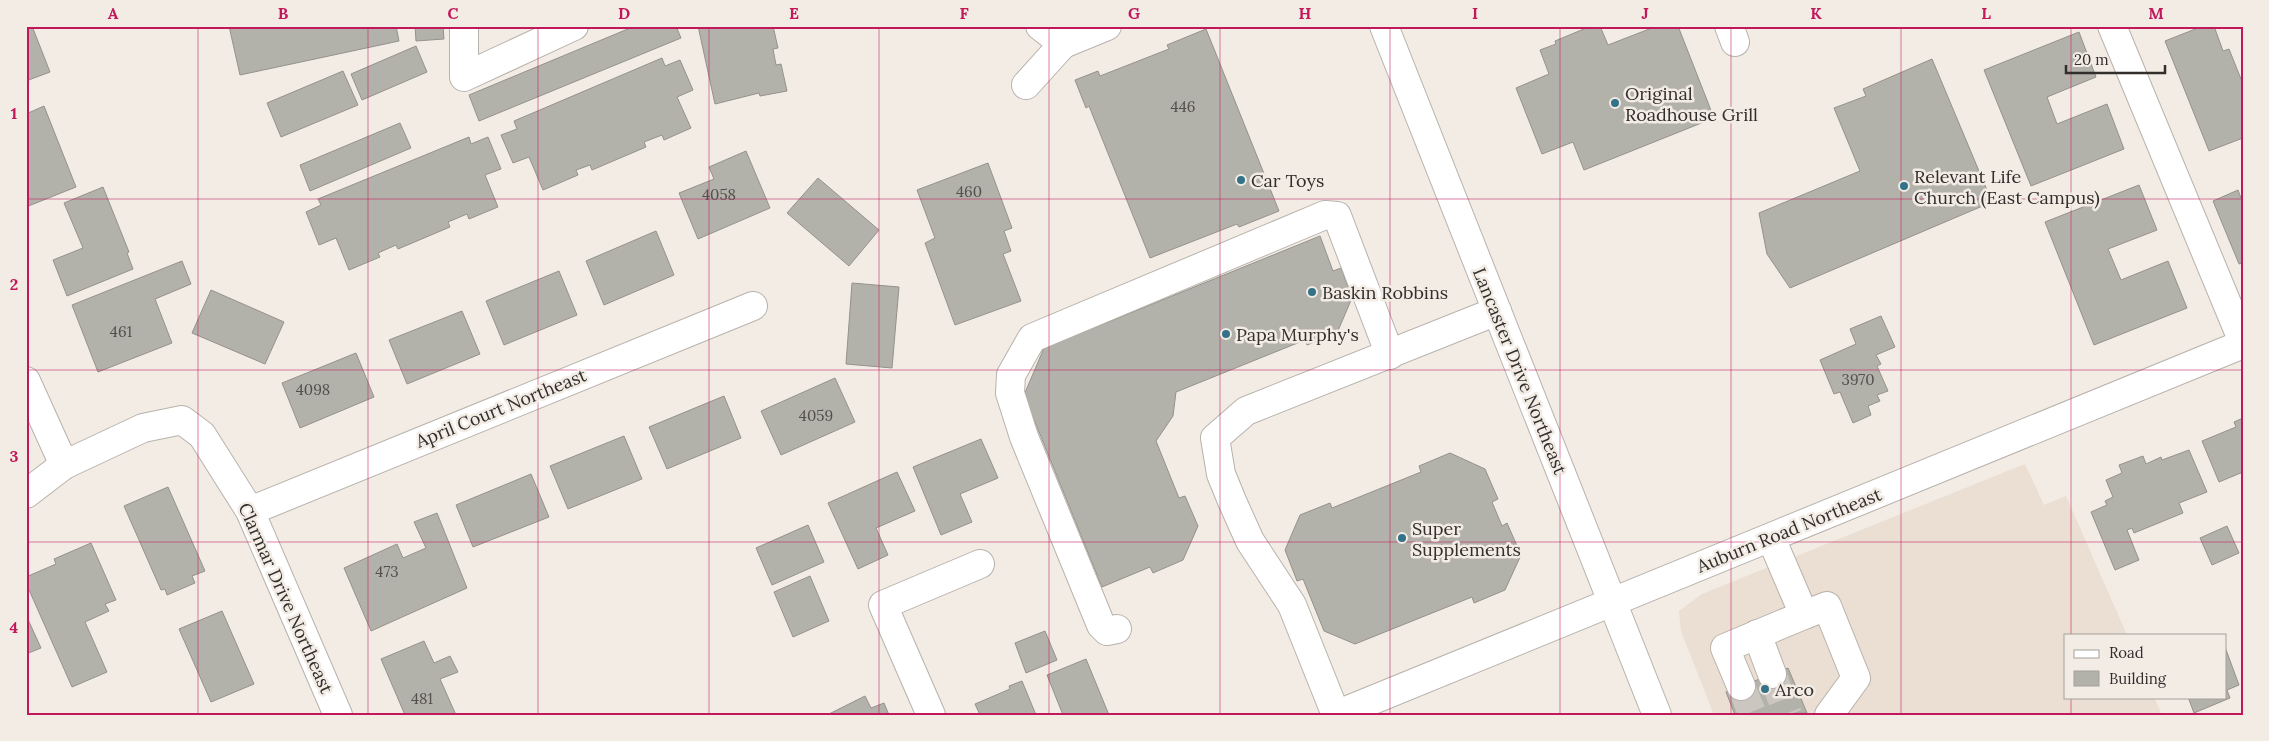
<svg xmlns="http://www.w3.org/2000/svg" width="2269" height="741" viewBox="0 0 2269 741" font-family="Lora,serif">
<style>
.built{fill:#ebded2}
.building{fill:#b3b2aa;stroke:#94928b}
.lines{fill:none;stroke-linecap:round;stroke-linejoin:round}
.minor-tunnel{stroke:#cbc6c0;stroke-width:28;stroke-dasharray:28 14;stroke-linecap:butt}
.minor-casing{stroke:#b8b2ac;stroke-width:30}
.major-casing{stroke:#b8b2ac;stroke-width:30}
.minor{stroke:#fff;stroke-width:28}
.major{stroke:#fff;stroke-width:28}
.grid{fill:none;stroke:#c2185b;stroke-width:1;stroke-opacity:0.55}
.poi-dot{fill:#347288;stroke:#f2ece5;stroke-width:2}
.labels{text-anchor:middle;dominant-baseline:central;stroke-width:5;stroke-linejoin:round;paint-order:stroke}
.number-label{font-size:15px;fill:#524f4c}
.poi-label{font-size:18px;fill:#312e2c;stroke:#f2ece5;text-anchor:start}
.street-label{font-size:18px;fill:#312e2c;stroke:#f2ece5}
.neatline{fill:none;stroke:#c2185b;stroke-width:2}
.grid-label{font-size:16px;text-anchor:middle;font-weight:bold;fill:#c2185b}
</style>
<rect width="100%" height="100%" fill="#f2ece5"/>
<polygon class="built" points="2025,464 2044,505 2066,496 2127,635 2065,635 2065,697 2154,697 2162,715 1714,715 1681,631 1679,611 1702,594"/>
<g class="building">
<polygon points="26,26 32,26 50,72 26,81"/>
<polygon points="229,26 396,26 399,41 240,75"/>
<polygon points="415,26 443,26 444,39 416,41"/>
<polygon points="635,26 676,26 681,38 479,121 469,95"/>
<polygon points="698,26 773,26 778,48 773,49 776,65 781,64 787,91 760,96 759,93 715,104"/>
<polygon points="1591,26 1600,26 1608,45 1657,26 1678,26 1714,118 1584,170 1573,142 1542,154 1516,88 1549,74 1540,50 1556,44 1555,41"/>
<polygon points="2203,26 2214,26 2223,51 2229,49 2243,84 2243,138 2209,151 2165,41"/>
<polygon points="1206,29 1279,211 1239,227 1237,224 1150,258 1089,106 1086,108 1075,80 1098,71 1100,76 1169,49 1167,45"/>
<polygon points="2079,32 2096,77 2047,97 2057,124 2107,104 2124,149 2031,186 1984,70"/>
<polygon points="416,46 427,72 362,100 351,74"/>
<polygon points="662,58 665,66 680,60 693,90 677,97 691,128 664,140 662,135 644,142 646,147 592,170 590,165 576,170 578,175 543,190 529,157 513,163 501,135 517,129 514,121"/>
<polygon points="1932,59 1992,202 1790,288 1767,254 1759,213 1860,171 1834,108 1866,96 1863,89"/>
<polygon points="343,71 358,105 281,137 267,103"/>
<polygon points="44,106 76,187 26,207 26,114"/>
<polygon points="400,123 411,148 310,191 300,165"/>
<polygon points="469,137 471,144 488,137 501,169 485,175 498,207 469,219 467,214 448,222 450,227 398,249 396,245 378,253 380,257 349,270 336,238 319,245 306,212 321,205 318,199"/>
<polygon points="746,151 770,208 698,239 679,193 714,179 709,167"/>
<polygon points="988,163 1012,228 1004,231 1011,251 1003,254 1021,301 955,325 925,243 935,238 917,190"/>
<polygon points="818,178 879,230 849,266 787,213"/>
<polygon points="2139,185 2157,230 2108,249 2121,280 2168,261 2187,308 2094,345 2045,222"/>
<polygon points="103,187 129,252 127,253 133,269 67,296 53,260 83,248 64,203"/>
<polygon points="2238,190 2241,198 2243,197 2243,263 2239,264 2213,201"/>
<polygon points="656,231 674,275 604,305 586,261"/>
<polygon points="1320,236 1333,271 1341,268 1352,298 1337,333 1307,345 1305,340 1176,392 1173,416 1156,441 1179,498 1185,496 1198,526 1183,560 1153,573 1150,567 1102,587 1024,395 1044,348"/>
<polygon points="182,261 191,284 155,299 172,343 98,372 72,305"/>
<polygon points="559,271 577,315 504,345 486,301"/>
<polygon points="852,283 899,287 892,368 846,364"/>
<polygon points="211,290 284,322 265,364 192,333"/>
<polygon points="462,311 480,354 407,384 389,340"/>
<polygon points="1881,316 1895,347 1876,355 1881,364 1877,366 1888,391 1877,395 1880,401 1868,406 1871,415 1853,423 1840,392 1834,394 1820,360 1856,344 1850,329"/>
<polygon points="356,353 374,397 300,428 282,383"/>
<polygon points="835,378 855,422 781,455 761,411"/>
<polygon points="724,396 741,438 667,469 649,427"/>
<polygon points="2243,418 2243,472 2219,482 2202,441 2236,427 2234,422"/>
<polygon points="624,436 642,479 568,509 550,466"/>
<polygon points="981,439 998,478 960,494 972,522 941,535 913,467"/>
<polygon points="2189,450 2207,492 2179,503 2183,513 2134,533 2132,528 2127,530 2139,560 2115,570 2091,512 2107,505 2105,501 2113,497 2106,480 2122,473 2119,465 2143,456 2146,464 2161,457 2162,460"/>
<polygon points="1450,453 1485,469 1498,499 1492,502 1502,526 1507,523 1521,555 1505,590 1474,603 1472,597 1355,644 1324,631 1303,579 1297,581 1285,550 1300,515 1330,503 1332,508 1421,472 1419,466"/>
<polygon points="897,472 915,511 876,528 888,555 858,569 828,503"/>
<polygon points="531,474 549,517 473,547 456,505"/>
<polygon points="168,487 205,571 192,576 195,583 167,595 165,589 161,590 124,506"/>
<polygon points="437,513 467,588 371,631 344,568 397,544 403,558 426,548 414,522"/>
<polygon points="808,525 824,562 772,585 756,548"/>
<polygon points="2227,526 2239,553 2212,565 2200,538"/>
<polygon points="91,543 116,600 105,604 109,611 85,622 107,672 72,687 26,583 26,577 56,564 54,559"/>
<polygon points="810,576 829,621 793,637 774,592"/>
<polygon points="222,611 254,684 211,702 179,629"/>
<polygon points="26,615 41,648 26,654"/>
<polygon points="1045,631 1057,660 1026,673 1015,643"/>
<polygon points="424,641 434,663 450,656 458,672 440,679 456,715 405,715 381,659"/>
<polygon points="2225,647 2239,685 2227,690 2230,698 2194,713 2188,697 2225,697"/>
<polygon points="1086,659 1109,715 1063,715 1047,675"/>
<polygon points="1788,668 1807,713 1735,715 1726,692"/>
<polygon points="1022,681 1036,715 980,715 975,704 1010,689 1009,686"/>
<polygon points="865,696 871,708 884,703 889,715 827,715"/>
</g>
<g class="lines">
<g class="minor-tunnel">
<polyline points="1772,674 1788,715"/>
<polyline points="1741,686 1753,715"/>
</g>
<defs>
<g id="minor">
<polyline points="464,26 464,77 574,26"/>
<polyline points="1040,26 1063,44 1107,26"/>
<polyline points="1729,26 1735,42"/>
<polyline points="2112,26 2243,342"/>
<polyline points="1026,85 1063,44"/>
<polyline points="1497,311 1246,411 1215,438 1221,474 1232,501 1250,541 1292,605 1336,715 2243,344"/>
<polyline points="26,381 64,465"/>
<polyline points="26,494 64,465 143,428 182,420 202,435 250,511 338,715"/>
<polyline points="250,511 753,306"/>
<polyline points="1804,615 1827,606 1856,678 1829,715"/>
<polyline points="1117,629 1107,631 1101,625 1024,437 1010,393 1011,375 1032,338 1325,215 1337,216 1390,355"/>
<polyline points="1757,634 1772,674"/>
<polyline points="1741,686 1725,648 1804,615 1771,538"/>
<polyline points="931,715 883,605 980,564"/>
</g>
<polyline id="major" points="1384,26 1657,715"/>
</defs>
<use href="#minor" class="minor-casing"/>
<use href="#major" class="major-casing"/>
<use href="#minor" class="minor"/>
<use href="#major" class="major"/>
</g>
<path class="grid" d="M198,26V715M368,26V715M538,26V715M709,26V715M879,26V715M1049,26V715M1220,26V715M1390,26V715M1560,26V715M1731,26V715M1901,26V715M2071,26V635M26,199H2243M26,370H2243M26,542H2243M2071,697V715"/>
<g class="poi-dot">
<circle cx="1615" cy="103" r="5"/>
<circle cx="1241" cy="180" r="5"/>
<circle cx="1904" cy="186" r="5"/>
<circle cx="1312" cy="292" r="5"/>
<circle cx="1226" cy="334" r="5"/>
<circle cx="1402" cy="538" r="5"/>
<circle cx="1765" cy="689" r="5"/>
</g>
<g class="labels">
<g class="number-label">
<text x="1183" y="106">446</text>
<text x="969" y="191">460</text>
<text x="719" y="194">4058</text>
<text x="121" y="331">461</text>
<text x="1858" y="379">3970</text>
<text x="313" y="389">4098</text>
<text x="816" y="415">4059</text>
<text x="387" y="571">473</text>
<text x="422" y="698">481</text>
</g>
<g class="poi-label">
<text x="1625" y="93">Original<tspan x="1625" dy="21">Roadhouse Grill</tspan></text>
<text x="1914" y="176">Relevant Life<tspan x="1914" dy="21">Church (East Campus)</tspan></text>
<text x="1251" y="180">Car Toys</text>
<text x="1322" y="292">Baskin Robbins</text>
<text x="1236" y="334">Papa Murphy's</text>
<text x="1412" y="528">Super<tspan x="1412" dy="21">Supplements</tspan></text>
<text x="1775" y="689">Arco</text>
</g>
<g class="street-label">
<text transform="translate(1520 371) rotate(68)">Lancaster Drive Northeast</text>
<text transform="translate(501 408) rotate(-22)">April Court Northeast</text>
<text transform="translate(1789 530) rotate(-22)">Auburn Road Northeast</text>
<text transform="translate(286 598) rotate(66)">Clarmar Drive Northeast</text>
</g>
</g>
<rect width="2269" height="741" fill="none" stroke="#f2ece5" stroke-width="55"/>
<rect x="2064" y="634" width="162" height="65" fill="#f2ece5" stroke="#a5a09b"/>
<rect x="2074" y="650" width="25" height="8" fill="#ffffff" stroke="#a5a09b"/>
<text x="2109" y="658" font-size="15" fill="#312e2c">Road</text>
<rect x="2074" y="671" width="25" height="15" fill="#b3b2aa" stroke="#a5a09b"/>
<text x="2109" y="684" font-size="15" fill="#312e2c">Building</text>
<path d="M2066 65v8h99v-8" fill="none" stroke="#312e2c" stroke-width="2.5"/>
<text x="2074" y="65" font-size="15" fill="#312e2c" stroke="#f2ece5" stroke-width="4" paint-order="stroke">20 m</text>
<rect x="28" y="28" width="2214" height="686" class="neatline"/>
<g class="grid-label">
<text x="113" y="19">A</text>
<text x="283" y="19">B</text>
<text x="453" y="19">C</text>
<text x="624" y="19">D</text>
<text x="794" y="19">E</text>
<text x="964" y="19">F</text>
<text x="1134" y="19">G</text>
<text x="1305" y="19">H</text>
<text x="1475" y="19">I</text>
<text x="1645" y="19">J</text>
<text x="1816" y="19">K</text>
<text x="1986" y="19">L</text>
<text x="2156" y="19">M</text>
<text x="14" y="119">1</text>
<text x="14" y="290">2</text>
<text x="14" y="462">3</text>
<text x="14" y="633">4</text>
</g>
</svg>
